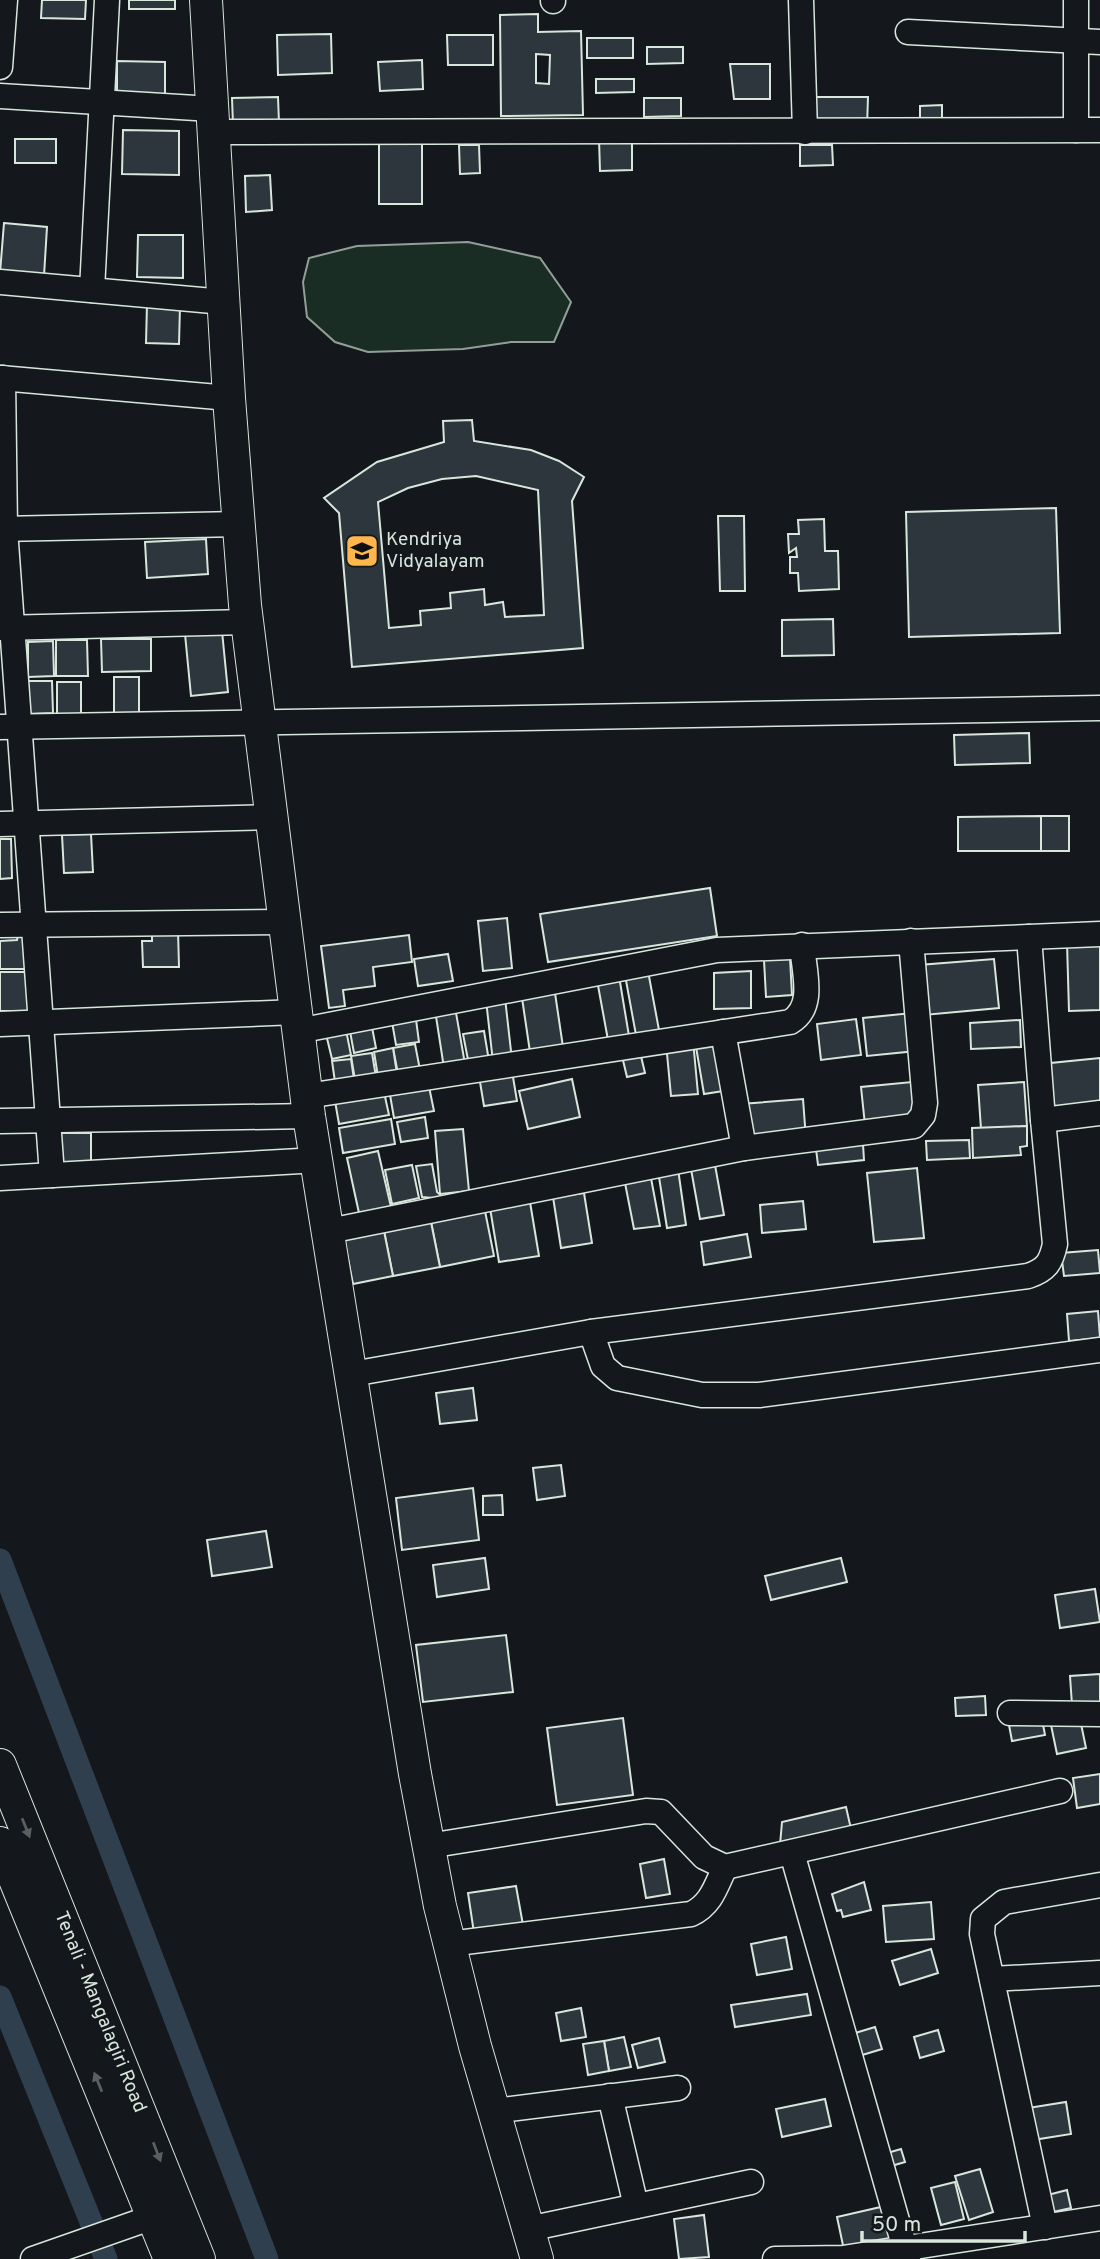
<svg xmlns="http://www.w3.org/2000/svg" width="1100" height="2259" viewBox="0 0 1100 2259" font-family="Overpass,sans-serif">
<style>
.green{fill:#1a2d24;stroke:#939e99;stroke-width:2}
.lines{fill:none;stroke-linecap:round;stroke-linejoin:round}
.canal{stroke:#2f3f4d;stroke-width:23}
.building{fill:#2c363c;stroke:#d8e6dc;stroke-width:2;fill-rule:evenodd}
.minor-casing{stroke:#d8e6dc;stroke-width:27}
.major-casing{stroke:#d8e6dc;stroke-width:34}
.minor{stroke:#14181c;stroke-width:24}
.major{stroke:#14181c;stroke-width:32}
.oneway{fill:#59605f}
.labels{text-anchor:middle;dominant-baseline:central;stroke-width:5;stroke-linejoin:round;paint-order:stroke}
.poi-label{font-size:19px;fill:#d8e6dc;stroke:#14181c;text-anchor:start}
.street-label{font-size:19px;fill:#d8e6dc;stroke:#14181c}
</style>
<rect width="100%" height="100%" fill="#14181c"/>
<polygon class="green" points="468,242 540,258 571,302 554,342 511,342 463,349 368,352 335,342 307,317 303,282 309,258 357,246"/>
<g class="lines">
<g class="canal">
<polyline points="0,1560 267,2259"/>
<polyline points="0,1997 106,2259"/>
</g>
</g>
<g class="building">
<polygon points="42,0 86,0 85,19 41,18"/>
<rect x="129" y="0" width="46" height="9"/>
<path d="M538,14V32L581,31L583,115L501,116L500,15ZM536,54L550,55L549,84L536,83Z"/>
<polygon points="331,34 332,73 278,75 277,35"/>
<polygon points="447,35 493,35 493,65 448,65"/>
<rect x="587" y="38" width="46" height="20"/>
<polygon points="647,47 683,47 683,63 647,64"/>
<polygon points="422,60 423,89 380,91 378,62"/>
<polygon points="117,61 165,62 165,95 117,94"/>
<polygon points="730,64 770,64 770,99 734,99"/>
<polygon points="596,79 634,79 634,92 596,93"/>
<polygon points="278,97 279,123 233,125 232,98"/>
<polygon points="816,97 868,97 867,127 816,127"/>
<polygon points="644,98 681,98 681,116 644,117"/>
<polygon points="942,105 942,126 920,127 920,106"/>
<polygon points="123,130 179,131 179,175 122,174"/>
<rect x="15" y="139" width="41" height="24"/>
<polygon points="599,139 632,139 632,170 600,171"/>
<rect x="379" y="144" width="43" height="60"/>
<polygon points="459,145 479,145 480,173 460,174"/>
<polygon points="800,145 832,145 833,165 800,166"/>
<polygon points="270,175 272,210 246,212 245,176"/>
<polygon points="4,223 47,227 44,276 0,273"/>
<polygon points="138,235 183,235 183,278 137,277"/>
<polygon points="147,304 180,306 179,344 146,343"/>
<path d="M472,420L474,441L531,450L559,461L584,477L572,501L583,648L352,667L339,513L324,498L377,462L444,442L443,421ZM476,476L538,490L544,615L505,617L503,602L485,605L484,589L450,593L451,608L420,611L421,625L389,628L378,502L408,488L442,479Z"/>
<polygon points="1056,508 1060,633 909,637 906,512"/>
<polygon points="718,516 744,516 745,591 720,591"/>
<polygon points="824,519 825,551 838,551 839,589 799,591 798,573 790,573 790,557 797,557 796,548 789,553 788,534 799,534 798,520"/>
<polygon points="206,539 208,574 147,578 145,542"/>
<polygon points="833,619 834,655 782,656 782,620"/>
<polygon points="222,631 228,692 191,696 185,634"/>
<polygon points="101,639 151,639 151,671 102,672"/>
<polygon points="56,640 87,640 88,676 56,676"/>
<polygon points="53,641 54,676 28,677 28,642"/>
<rect x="114" y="677" width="25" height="36"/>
<polygon points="27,681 52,681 53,713 27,714"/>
<polygon points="57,682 81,682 81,714 57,715"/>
<polygon points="1029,733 1030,763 955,765 954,735"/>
<rect x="1041" y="816" width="28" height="35"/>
<polygon points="1041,816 1041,851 958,851 958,817"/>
<polygon points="91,834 93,872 64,873 62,835"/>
<polygon points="0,839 11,839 12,878 0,879"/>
<polygon points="710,888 717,936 548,962 540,914"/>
<polygon points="507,918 512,968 483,971 478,921"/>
<polygon points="178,930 179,967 143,967 142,941 152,941 152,931"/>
<polygon points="18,933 25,933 25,969 0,969 0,941 17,940"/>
<polygon points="409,935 412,962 373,967 375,986 343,990 345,1006 329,1008 321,946"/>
<polygon points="1100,942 1100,1010 1069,1011 1067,943"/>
<polygon points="448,954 453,981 418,986 414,959"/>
<polygon points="790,958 792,995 766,997 764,960"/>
<polygon points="994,959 999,1008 924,1015 919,965"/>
<polygon points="648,971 659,1030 636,1035 625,975"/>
<polygon points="751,971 751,1008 714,1009 714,973"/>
<polygon points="0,972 31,972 30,1011 0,1011"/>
<polygon points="619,976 629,1036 608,1040 597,980"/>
<polygon points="555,993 563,1047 530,1052 522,998"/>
<polygon points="505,998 512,1060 493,1062 486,1000"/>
<polygon points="455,1007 465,1064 444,1068 435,1010"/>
<polygon points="415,1012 419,1042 396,1045 391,1016"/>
<polygon points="912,1013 916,1051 867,1056 863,1018"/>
<polygon points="856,1019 861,1055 821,1060 817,1024"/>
<polygon points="1020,1020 1021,1047 971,1049 970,1023"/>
<polygon points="371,1022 376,1048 354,1053 349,1026"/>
<polygon points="345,1025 351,1055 332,1059 325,1030"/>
<polygon points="484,1031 489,1061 469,1065 463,1034"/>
<polygon points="720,1037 730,1090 704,1094 695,1041"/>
<polygon points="693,1040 698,1094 671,1096 666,1043"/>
<polygon points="415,1044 421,1075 399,1079 393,1048"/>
<polygon points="393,1048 398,1080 379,1083 374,1052"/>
<polygon points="640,1052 645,1073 627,1077 622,1056"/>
<polygon points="372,1053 377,1083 356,1086 351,1056"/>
<polygon points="1100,1058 1100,1103 1046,1109 1041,1064"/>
<polygon points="351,1059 355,1086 336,1089 332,1061"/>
<polygon points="512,1071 517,1101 484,1106 479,1076"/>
<polygon points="572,1079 580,1117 528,1129 519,1091"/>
<polygon points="428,1082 434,1111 394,1118 389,1089"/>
<polygon points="912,1082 916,1119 865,1125 861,1087"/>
<polygon points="1024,1082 1027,1126 981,1129 978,1085"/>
<polygon points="384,1092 389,1115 339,1124 335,1101"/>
<polygon points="803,1099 806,1139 744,1143 741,1104"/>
<polygon points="425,1117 428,1138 401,1142 397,1122"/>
<polygon points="391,1119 395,1144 343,1153 339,1128"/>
<polygon points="1027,1126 1027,1146 1020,1147 1021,1155 973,1158 972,1128"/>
<polygon points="463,1129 469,1191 440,1194 435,1131"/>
<rect x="57" y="1133" width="34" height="34"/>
<polygon points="969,1140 970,1158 927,1160 926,1141"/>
<polygon points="863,1144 864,1160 818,1165 816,1149"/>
<polygon points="378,1151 391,1207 359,1213 347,1158"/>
<polygon points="432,1164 437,1192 445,1199 422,1197 416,1166"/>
<polygon points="412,1165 419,1198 392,1204 385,1170"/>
<polygon points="715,1165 724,1215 700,1219 691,1169"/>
<polygon points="917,1168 924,1238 874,1242 867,1173"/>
<polygon points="678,1169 686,1225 667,1228 659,1177"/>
<polygon points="651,1178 660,1226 634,1229 625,1183"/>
<polygon points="584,1193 592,1243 561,1248 553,1197"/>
<polygon points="803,1201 806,1229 762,1233 760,1205"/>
<polygon points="530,1202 539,1256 499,1262 490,1208"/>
<polygon points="484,1206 494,1256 440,1267 430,1217"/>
<polygon points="430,1217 440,1267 393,1276 383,1226"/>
<polygon points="383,1226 393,1276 353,1284 343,1234"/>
<polygon points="747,1234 751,1257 704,1265 701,1242"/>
<polygon points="1098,1250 1100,1273 1064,1276 1061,1253"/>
<polygon points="1098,1311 1100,1338 1069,1341 1067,1314"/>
<polygon points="473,1388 477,1420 440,1424 436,1393"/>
<polygon points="561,1465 565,1496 537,1500 533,1468"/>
<polygon points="473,1488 479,1540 402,1550 396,1498"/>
<polygon points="502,1495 503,1515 483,1515 483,1496"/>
<polygon points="266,1531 272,1567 212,1576 207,1540"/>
<polygon points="485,1558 489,1589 437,1597 433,1565"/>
<polygon points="841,1558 847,1582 771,1600 765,1576"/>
<polygon points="1095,1589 1100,1622 1060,1628 1055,1595"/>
<polygon points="506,1635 513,1692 423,1702 416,1645"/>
<polygon points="1100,1674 1100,1703 1072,1705 1070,1676"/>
<polygon points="985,1696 986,1715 956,1716 955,1698"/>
<polygon points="623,1718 633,1795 557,1805 547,1728"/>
<polygon points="1042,1719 1045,1735 1012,1741 1009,1725"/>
<polygon points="1080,1719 1086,1748 1057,1754 1051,1725"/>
<polygon points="1100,1774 1100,1804 1077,1808 1073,1778"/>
<polygon points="846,1807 851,1829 780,1845 782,1822"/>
<polygon points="664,1859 670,1894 646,1898 640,1864"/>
<polygon points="864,1882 871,1910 843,1917 841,1910 837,1911 832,1894"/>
<polygon points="516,1886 523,1925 474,1933 468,1893"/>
<polygon points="931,1902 934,1939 886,1942 883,1906"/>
<polygon points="786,1937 792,1969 757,1975 751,1944"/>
<polygon points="931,1949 938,1973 900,1985 892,1961"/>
<polygon points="807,1994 811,2015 735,2027 731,2005"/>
<polygon points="581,2008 586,2037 561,2041 556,2013"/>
<polygon points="875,2027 882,2049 859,2056 852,2034"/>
<polygon points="938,2030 944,2051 920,2058 914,2037"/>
<polygon points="624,2037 631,2067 609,2071 604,2041"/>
<polygon points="659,2038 665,2062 638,2068 632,2045"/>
<polygon points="604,2041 609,2071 588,2075 583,2044"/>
<polygon points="825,2099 831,2126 782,2137 776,2109"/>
<polygon points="1066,2102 1071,2134 1033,2140 1028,2108"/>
<polygon points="901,2149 905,2162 881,2169 877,2156"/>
<polygon points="980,2169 993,2212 969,2220 955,2176"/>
<polygon points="955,2182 964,2219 941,2225 931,2188"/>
<polygon points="1067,2190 1071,2208 1044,2214 1040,2197"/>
<polygon points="885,2206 892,2239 844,2250 837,2217"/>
<polygon points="704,2215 709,2257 679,2259 674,2219"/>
</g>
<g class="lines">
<defs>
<g id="minor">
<polyline points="801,0 805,132"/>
<polyline points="1076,0 1076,130"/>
<polyline points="553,1 553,0"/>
<polyline points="908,32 1100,42"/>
<polyline points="0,67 5,0"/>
<polyline points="0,96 212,109"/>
<polyline points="213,132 1100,130"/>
<polyline points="0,282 224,302"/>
<polyline points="92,290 107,0"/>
<polyline points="0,378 229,398"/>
<polyline points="3,378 5,529 52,1175"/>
<polyline points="0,529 239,524"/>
<polyline points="0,628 247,622"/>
<polyline points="0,727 1100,708"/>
<polyline points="0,824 272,817"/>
<polyline points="0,925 285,922"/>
<polyline points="1029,937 1043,1120 1100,1113"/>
<polyline points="0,1024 296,1012"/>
<polyline points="298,1031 717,950 1100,934"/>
<polyline points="723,1032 744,1148"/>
<path d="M307,1096L790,1022C816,1007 804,972 802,945"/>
<polyline points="0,1121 309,1116"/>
<polyline points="0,1178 318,1160"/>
<polyline points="329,1231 744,1148 914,1126 923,1115 925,1103 911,941"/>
<polyline points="591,1332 603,1366 617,1378 702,1395 759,1395 1100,1350"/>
<path d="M352,1374L591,1332L1028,1276C1046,1270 1051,1263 1055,1244L1043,1120"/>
<polyline points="1010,1713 1100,1714"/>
<polyline points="428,1846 646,1811 661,1812 704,1857 725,1867 1060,1791"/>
<polyline points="792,1853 908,2259"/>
<path d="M449,1944L691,1914C711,1905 716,1886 725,1867"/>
<polyline points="992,1979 1100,1973"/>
<polyline points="610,2096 636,2206"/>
<polyline points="494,2111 678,2088"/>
<polyline points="1045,2227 982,1934 983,1919 1004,1902 1100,1885"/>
<polyline points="528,2229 751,2182"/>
<polyline points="33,2259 153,2217"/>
<polyline points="775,2259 843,2258 1100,2218"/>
</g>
<g id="major">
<polyline points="206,0 229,398 245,605 309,1116 415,1774 440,1906 475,2046 537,2259"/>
<polyline points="0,1765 199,2259"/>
<polyline points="0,1843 170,2259"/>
</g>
</defs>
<use href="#minor" class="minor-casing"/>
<use href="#major" class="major-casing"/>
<use href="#minor" class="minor"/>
<use href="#major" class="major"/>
</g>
<defs><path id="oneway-solid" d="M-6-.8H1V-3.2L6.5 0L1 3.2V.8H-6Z" transform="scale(1.75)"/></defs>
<g class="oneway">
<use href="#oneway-solid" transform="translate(26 1828) rotate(68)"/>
<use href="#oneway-solid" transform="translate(98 2082) rotate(-112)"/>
<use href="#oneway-solid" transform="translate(157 2152) rotate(69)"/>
</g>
<defs>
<symbol id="school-square" viewBox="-11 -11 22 22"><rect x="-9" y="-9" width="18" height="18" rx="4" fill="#ffb74d" stroke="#14181c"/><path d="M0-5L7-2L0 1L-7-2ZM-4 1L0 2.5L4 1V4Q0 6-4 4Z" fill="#111"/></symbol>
</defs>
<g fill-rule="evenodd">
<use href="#school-square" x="343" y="532" width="38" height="38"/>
</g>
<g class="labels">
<g class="poi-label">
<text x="386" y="540">Kendriya<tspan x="386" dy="22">Vidyalayam</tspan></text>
</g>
<g class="street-label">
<text transform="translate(100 2012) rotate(68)">Tenali - Mangalagiri Road</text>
</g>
</g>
<path d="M862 2231v10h163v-10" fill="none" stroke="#d8e6dc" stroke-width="3.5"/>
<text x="872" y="2231" font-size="21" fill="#d8e6dc" stroke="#14181c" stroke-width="5" paint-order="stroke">50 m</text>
</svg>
